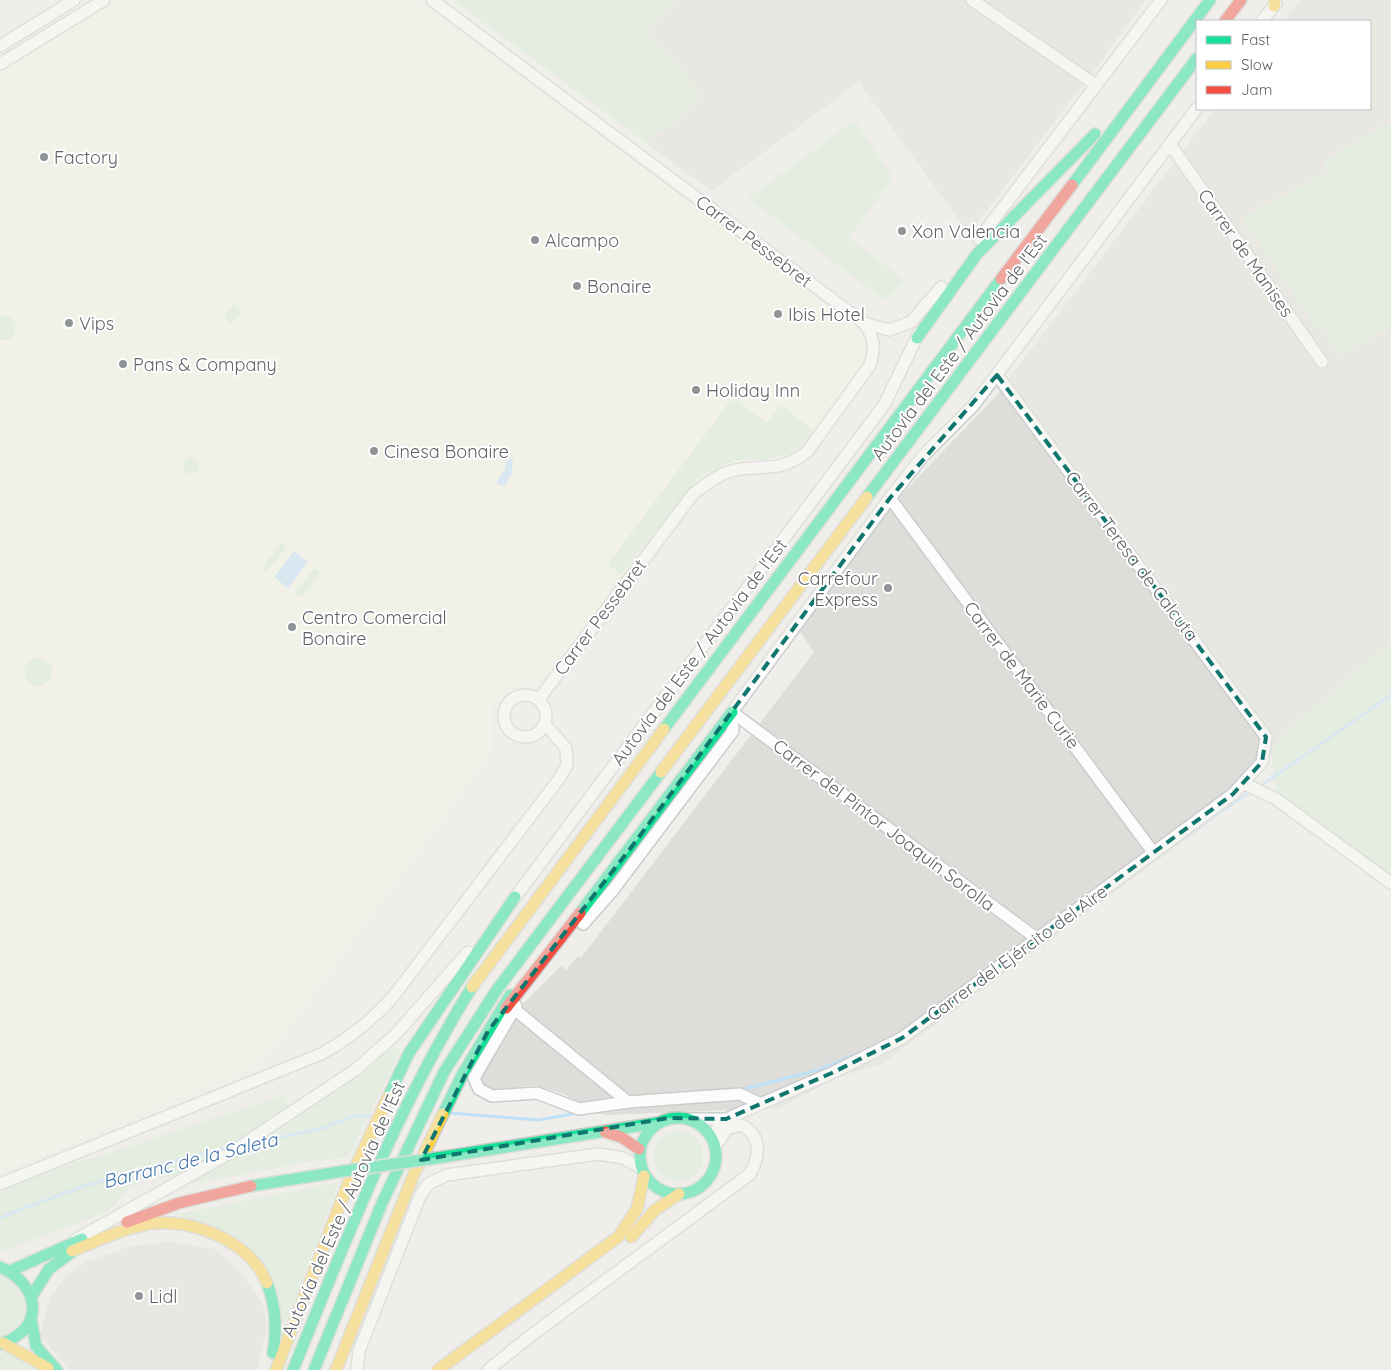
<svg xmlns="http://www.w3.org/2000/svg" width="1391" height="1370" viewBox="0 0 1391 1370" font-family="Quicksand,sans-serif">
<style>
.commercial{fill:#f7f3e4}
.industrial{fill:#dfddda}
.green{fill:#d8ebd6}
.water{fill:#bfe0f9}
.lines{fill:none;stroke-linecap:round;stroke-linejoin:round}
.stream{stroke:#bfe0f9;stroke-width:3}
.street-casing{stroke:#cbcccc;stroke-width:14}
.fast-casing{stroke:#cacacb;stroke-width:14}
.slow-casing{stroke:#cacacb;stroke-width:14}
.jam-casing{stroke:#cacacb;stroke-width:14}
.street{stroke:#fdfcfc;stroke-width:11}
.fast{stroke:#16e098;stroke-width:11}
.slow{stroke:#ffcf43;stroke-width:11}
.jam{stroke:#f24e42;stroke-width:11}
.fast-bridge-casing{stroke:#cacacb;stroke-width:14;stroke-linecap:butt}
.fast-bridge{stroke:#16e098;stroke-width:11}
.marked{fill:none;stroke:#0f766e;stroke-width:4;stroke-dasharray:10 6;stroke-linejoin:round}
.poi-dot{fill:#919496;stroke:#fff;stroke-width:2}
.labels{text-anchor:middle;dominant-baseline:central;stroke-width:4;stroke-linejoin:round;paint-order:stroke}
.poi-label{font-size:18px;fill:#5f6368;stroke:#fff;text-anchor:start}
.street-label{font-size:18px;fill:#5f6368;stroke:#fff}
.water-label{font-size:19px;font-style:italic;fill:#4174aa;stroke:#fff}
</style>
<rect width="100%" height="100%" fill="#efeeea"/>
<polygon class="commercial" points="115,0 415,0 869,335 870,359 806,445 792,457 777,462 730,465 711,474 693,487 547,677 504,689 492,706 493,749 279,1039 250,1068 17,1166 0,1166 0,71"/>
<g class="industrial">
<polygon points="679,0 1145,0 1098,65 969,234 859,82 711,191 646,143 703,97 646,29"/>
<polygon points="1300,0 1391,0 1391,122 1323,162 1328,172 1242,218 1317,328 1321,326 1341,355 1391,326 1391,642 1285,734 1241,799 882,1064 840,1076 779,1108 605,1115 595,1113 566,1095 534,1085 492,1091 484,1088 481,1078 520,1007 561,966 566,970 578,956 581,958 814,652 799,630 886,511 995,397 1215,109 1370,109 1370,21 1284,21"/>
<polygon points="169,1242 215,1249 242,1274 264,1307 267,1328 257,1370 69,1370 40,1335 50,1297 67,1275 86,1262 131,1246"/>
</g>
<g class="green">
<polygon points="453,0 679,0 646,29 703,97 646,143"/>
<polygon points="851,122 857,124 893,178 849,238 904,280 888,299 883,299 748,199"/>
<polygon points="1391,122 1391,326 1341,355 1321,326 1317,328 1242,218 1328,172 1323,162"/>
<polygon points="234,304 242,310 232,324 223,318"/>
<polygon points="0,315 10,316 16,323 14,335 7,340 0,340"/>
<polygon points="731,400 738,401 767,423 781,405 814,431 805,443 790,454 767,460 741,460 727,463 698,478 621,575 608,564"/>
<circle cx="191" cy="466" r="8"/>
<polygon points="281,543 287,546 267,572 262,568"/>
<polygon points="314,568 321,572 302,597 295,593"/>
<polygon points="1391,642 1391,877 1277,794 1274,783 1272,753 1285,734"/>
<circle cx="38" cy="672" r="14"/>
<polygon points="393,1048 401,1051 348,1157 307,1162 191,1184 169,1177 151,1178 138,1182 128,1189 109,1211 0,1252 0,1189 38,1174 109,1153 284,1095 290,1105 305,1111"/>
<circle cx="678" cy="1156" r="25"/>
<polygon points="339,1182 285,1326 264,1267 173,1215"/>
<path d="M0,1273C35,1285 34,1324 0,1337Z"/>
<polygon points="0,1353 10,1354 42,1370 0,1370"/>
</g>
<g class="water">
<polygon points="513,458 512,474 504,486 497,484 497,481 505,469 506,461"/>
<polygon points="294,551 308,562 288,588 274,577"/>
</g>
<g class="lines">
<g class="stream">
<polyline points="1259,787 1391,695"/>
<polyline points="1170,847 1253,790"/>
<polyline points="740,1090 818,1070 862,1052"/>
<polyline points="450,1113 538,1120 578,1113"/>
<polyline points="252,1144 323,1128 354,1116 372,1116"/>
<path d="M0,1218C73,1187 148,1165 226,1149"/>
</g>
<defs>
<g id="street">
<path d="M432,0L864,323C875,338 875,348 870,365L807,452C779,472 771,465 741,469C722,471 707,483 693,494L539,699"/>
<polyline points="972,0 1096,85"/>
<polyline points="1262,21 1276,3"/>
<polyline points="0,46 74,0"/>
<polyline points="0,64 104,0"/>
<polyline points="1170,144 1322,362"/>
<polyline points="979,239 1161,0"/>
<polyline points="864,323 889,330 911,322 941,287"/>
<polyline points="890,498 1153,852"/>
<circle cx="525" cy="716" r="21"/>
<polyline points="732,712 1036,938"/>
<polyline points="1243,783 1276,799 1391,883"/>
<polyline points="513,900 884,405 919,333"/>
<polyline points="583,924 613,890 733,731 732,712 890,498 923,456 973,406 1197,108"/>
<polyline points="516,1006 474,1078 479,1089 492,1096 537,1093 579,1109 628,1102 740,1094 761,1104"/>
<polyline points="514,1009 628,1102"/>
<polyline points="691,1119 726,1119"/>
<polyline points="711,1137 726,1119 834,1072 902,1038 1233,794 1262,762 1266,737 997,375"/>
<path d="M0,1184L321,1054C349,1039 371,1021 392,998L559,779L567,765L566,748L545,724"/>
<polyline points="75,1240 230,1153 355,1070 395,1035 468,952"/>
<polyline points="357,1370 359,1351 420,1196 428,1184 447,1175 598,1154 623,1158 641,1168"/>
<path d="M488,1370L529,1337L750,1174C760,1156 762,1135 741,1125L727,1129L715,1147"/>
</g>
<g id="fast">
<polyline points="1072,185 1210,0"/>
<polyline points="917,338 977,254 1095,134"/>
<polyline points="867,497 1197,58"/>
<polyline points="664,729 1001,279"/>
<polyline points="580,913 732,712"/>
<polyline points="388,1097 409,1053 515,897"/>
<polyline points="443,1114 463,1073 510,995"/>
<circle cx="678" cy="1156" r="38"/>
<polyline points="437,1158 657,1123"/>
<polyline points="251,1186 344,1171"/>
<path d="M0,1267C41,1285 46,1329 0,1344"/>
<polyline points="12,1270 82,1239"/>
<path d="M267,1283C276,1308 277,1327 273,1353"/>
<polyline points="32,1296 49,1269 80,1246"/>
<polyline points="31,1318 36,1346 57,1370"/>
<path d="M293,1370C346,1239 397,1108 472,987"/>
<polyline points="314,1370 382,1203 444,1072 496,991 661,772"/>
</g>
<g id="slow">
<polyline points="1274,6 1275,0"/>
<polyline points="661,772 867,497"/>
<polyline points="472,987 664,729"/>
<polyline points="631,1237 655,1210 679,1194"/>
<path d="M72,1251C97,1241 121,1229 148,1224C191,1217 250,1241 267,1283"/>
<polyline points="3,1343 48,1368"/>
<polyline points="276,1370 349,1181 388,1097"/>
<polyline points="336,1370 414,1174 443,1114"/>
<polyline points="438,1370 618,1237 637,1209 644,1176"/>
</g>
<g id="jam">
<polyline points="1225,21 1241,0"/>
<polyline points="1001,279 1072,185"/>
<polyline points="506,1008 580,913"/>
<polyline points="605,1132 621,1137 639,1149"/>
<polyline points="127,1222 179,1203 251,1186"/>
</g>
</defs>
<use href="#street" class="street-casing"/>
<use href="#fast" class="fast-casing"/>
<use href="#slow" class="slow-casing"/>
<use href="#jam" class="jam-casing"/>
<use href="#street" class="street"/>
<use href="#fast" class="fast"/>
<use href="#slow" class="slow"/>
<use href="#jam" class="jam"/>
<defs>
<polyline id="fast-bridge" points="344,1171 437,1158"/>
</defs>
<use href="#fast-bridge" class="fast-bridge-casing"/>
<use href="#fast-bridge" class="fast-bridge"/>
</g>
<path d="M0 0H1391V1370H0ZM997,375L1266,737L1262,762L1233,794L902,1038L834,1072L726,1119L668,1118L421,1160L488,1031L633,845L890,498Z" fill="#efeeea" fill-opacity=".55" fill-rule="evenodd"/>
<path class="marked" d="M997,375L1266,737L1262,762L1233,794L902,1038L834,1072L726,1119L668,1118L421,1160L488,1031L633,845L890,498Z"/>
<g class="poi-dot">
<circle cx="44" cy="157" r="5"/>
<circle cx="902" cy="231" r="5"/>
<circle cx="535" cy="240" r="5"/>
<circle cx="577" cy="286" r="5"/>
<circle cx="778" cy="314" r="5"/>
<circle cx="69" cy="323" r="5"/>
<circle cx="123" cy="364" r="5"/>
<circle cx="696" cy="390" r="5"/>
<circle cx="374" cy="451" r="5"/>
<circle cx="888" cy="588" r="5"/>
<circle cx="292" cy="627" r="5"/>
<circle cx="139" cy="1296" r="5"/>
</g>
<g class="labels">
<g class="poi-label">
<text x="54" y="157">Factory</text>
<text x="912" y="231">Xon Valencia</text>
<text x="545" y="240">Alcampo</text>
<text x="587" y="286">Bonaire</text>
<text x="788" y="314">Ibis Hotel</text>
<text x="79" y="323">Vips</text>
<text x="133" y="364">Pans &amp; Company</text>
<text x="706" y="390">Holiday Inn</text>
<text x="384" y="451">Cinesa Bonaire</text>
<text x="878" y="578" text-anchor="end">Carrefour<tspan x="878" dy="21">Express</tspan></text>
<text x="302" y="617">Centro Comercial<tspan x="302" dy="21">Bonaire</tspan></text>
<text x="149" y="1296">Lidl</text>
</g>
<g class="street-label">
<text transform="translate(754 241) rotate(37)">Carrer Pessebret</text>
<text transform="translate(1246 253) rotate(55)">Carrer de Manises</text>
<text transform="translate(959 347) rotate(-53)">Autovía del Este / Autovia de l'Est</text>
<text transform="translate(1132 556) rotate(53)">Carrer Teresa de Calcuta</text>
<text transform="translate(600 617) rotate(-53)">Carrer Pessebret</text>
<text transform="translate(699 652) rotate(-53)">Autovía del Este / Autovia de l'Est</text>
<text transform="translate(1022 675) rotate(53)">Carrer de Marie Curie</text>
<text transform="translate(884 825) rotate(37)">Carrer del Pintor Joaquín Sorolla</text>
<text transform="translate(1017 953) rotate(-36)">Carrer del Ejército del Aire</text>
<text transform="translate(343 1209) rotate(-66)">Autovía del Este / Autovia de l'Est</text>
</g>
<g class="water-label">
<text transform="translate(190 1160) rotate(-14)">Barranc de la Saleta</text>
</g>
</g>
<rect x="1196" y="20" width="175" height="90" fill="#ffffff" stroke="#bfc1c3"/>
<rect x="1206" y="36" width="25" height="8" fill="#16e098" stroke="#bfc1c3"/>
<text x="1241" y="45" font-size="15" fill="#5f6368">Fast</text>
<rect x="1206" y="61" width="25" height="8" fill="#ffcf43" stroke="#bfc1c3"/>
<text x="1241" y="70" font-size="15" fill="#5f6368">Slow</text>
<rect x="1206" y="86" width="25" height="8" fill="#f24e42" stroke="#bfc1c3"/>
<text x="1241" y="95" font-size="15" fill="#5f6368">Jam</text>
</svg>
